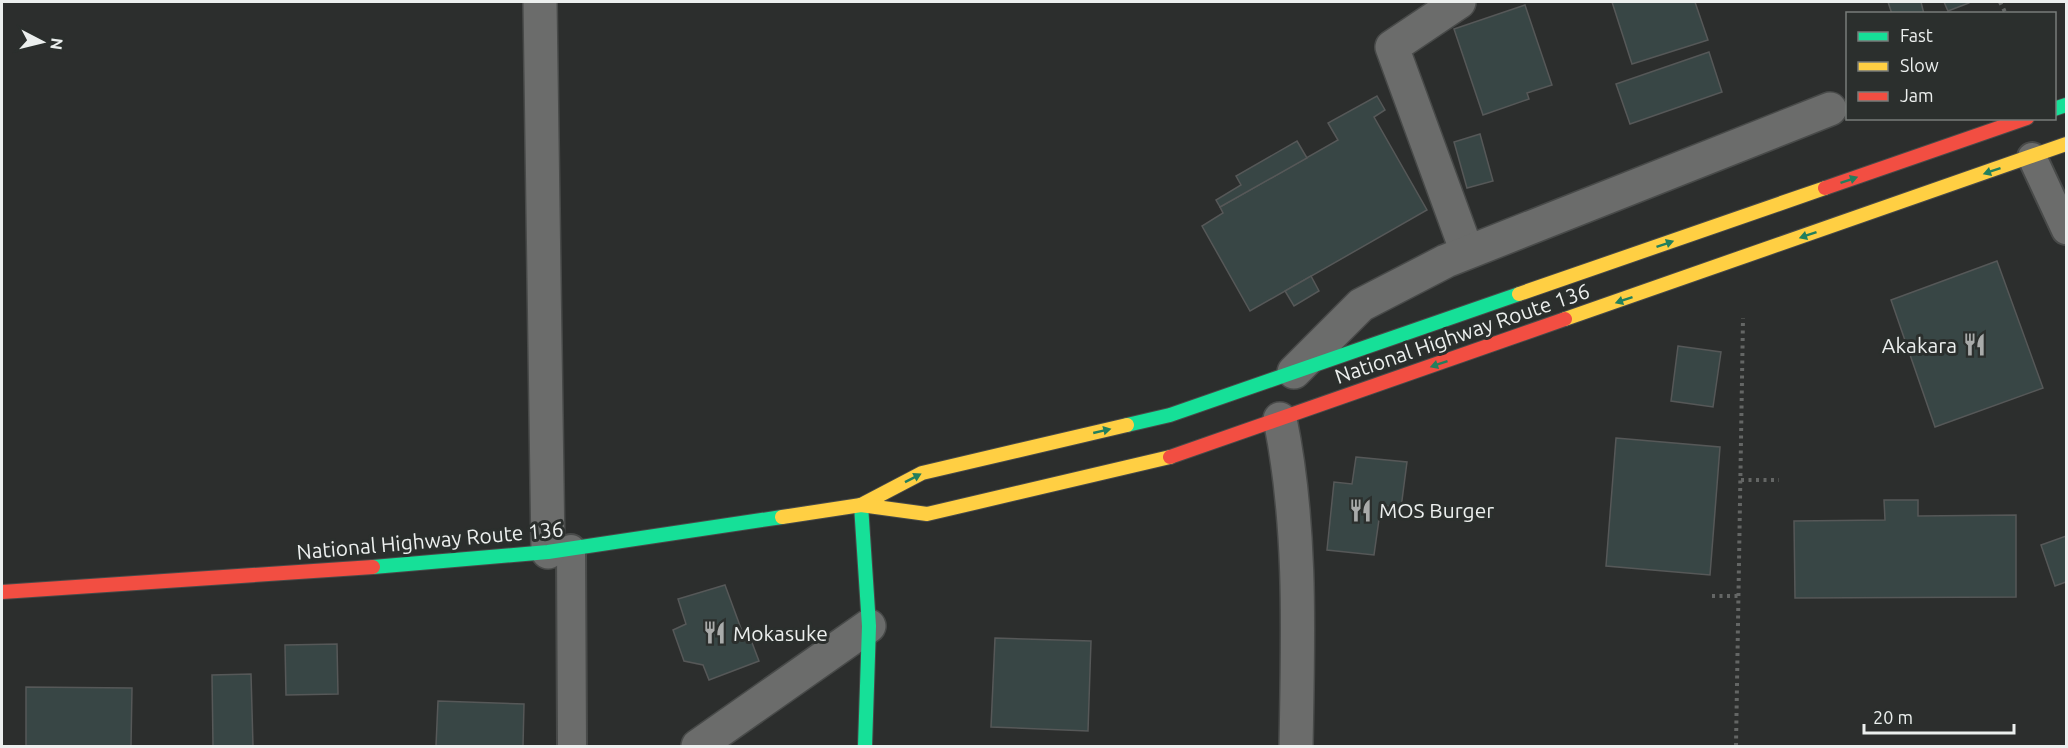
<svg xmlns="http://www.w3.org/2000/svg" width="2068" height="748" viewBox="0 0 2068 748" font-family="Ubuntu,sans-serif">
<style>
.building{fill:#384645;stroke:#565858;stroke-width:1.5}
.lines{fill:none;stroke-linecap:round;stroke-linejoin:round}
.lane-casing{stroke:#484a49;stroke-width:32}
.street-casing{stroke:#484a49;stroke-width:36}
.fast-casing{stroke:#484a49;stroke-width:16}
.slow-casing{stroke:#484a49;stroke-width:16}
.jam-casing{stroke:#484a49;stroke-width:16}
.path{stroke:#646665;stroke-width:4;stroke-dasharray:3 4.5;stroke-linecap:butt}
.lane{stroke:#6b6c6b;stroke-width:28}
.street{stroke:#6b6c6b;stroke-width:33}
.fast{stroke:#16e098;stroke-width:14}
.slow{stroke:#ffcf43;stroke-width:14}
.jam{stroke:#f24e42;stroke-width:14}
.oneway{fill:#227f5d}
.labels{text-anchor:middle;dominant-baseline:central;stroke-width:6;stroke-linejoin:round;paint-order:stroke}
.street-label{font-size:21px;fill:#ecefee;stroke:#2b2f2d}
.poi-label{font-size:21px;fill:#ecefee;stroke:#2b2f2d;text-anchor:start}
</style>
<rect width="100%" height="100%" fill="#2c2e2d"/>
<g class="building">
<polygon points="1612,2 1695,2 1708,40 1632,64"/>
<polygon points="1888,2 1921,2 1924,14 1892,14"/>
<polygon points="1944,2 1969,2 1969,3 1948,11"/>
<polygon points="1525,5 1552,85 1527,93 1529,99 1483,115 1454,29"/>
<polygon points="1709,52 1722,92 1630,124 1616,84"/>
<polygon points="1377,96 1385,110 1374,117 1427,210 1250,311 1202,226 1223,213 1220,207 1338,140 1328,123"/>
<polygon points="1480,134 1493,181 1467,188 1454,142"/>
<polygon points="1297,141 1307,158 1220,207 1216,200 1241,185 1236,176"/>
<polygon points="1997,261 2043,388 1935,427 1891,300"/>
<polygon points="1311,276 1319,291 1294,306 1285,291"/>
<polygon points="1678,346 1721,352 1713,407 1671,401"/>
<polygon points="1616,438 1720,447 1710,575 1606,566"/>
<polygon points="1356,457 1407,462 1401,508 1381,505 1374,555 1327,550 1334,482 1352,484"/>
<polygon points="1884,500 1918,500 1918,516 2016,515 2016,597 1795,598 1794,521 1885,520"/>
<polygon points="2066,536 2066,582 2055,586 2041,545"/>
<polygon points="725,585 746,642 751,640 759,661 709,680 703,665 684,661 673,630 686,624 678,599"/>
<polygon points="995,638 1091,641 1088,731 991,727"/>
<polygon points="337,644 338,694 286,695 285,645"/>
<polygon points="251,674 253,746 213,746 212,675"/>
<polygon points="26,687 132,688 131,746 26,746"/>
<polygon points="438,701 524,704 523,746 436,746"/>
</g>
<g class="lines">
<defs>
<g id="lane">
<polyline points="2032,157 2066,230"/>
<polyline points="571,549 572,746"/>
</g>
<g id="street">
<polyline points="540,2 548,552"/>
<polyline points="1459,2 1392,47 1467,252"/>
<polyline points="1294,372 1361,305 1446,261 1830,109"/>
<path d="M1280,419C1302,526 1298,638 1296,746"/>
<polyline points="698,746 869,626"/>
</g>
<g id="fast">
<polyline points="2054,109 2066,105"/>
<polyline points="1127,425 1170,415 1519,294"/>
<polyline points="861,505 869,626 865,746"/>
<polyline points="373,567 548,552 782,517"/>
</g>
<g id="slow">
<polyline points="1519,294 1825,188"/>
<polyline points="1565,319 2066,144"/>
<polyline points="861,505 922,473 1127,425"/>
<polyline points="782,517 861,505 927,514 1170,457"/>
</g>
<g id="jam">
<polyline points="1825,188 2027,118"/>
<polyline points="1170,457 1565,319"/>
<polyline points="2,592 373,567"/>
</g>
</defs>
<use href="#lane" class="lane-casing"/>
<use href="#street" class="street-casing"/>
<use href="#fast" class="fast-casing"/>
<use href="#slow" class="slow-casing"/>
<use href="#jam" class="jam-casing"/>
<g class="path">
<polyline points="2000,2 2006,14"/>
<polyline points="1741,480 1779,480"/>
<polyline points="1712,596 1739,596"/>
<polyline points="1736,746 1743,318"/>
</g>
<use href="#lane" class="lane"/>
<use href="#street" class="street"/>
<use href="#fast" class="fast"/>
<use href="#slow" class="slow"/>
<use href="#jam" class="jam"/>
</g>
<defs><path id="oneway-solid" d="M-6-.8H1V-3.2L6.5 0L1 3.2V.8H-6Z" transform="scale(1.5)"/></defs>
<g class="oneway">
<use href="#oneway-solid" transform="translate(1992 171) rotate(161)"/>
<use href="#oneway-solid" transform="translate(1849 180) rotate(-19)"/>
<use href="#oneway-solid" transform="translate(1808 235) rotate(161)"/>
<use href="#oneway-solid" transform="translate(1665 244) rotate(-19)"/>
<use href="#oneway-solid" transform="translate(1624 300) rotate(161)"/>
<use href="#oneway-solid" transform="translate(1439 364) rotate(161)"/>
<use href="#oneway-solid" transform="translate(1102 431) rotate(-13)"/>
<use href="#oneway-solid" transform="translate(913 478) rotate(-27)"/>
</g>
<defs>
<symbol id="restaurant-bare" viewBox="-9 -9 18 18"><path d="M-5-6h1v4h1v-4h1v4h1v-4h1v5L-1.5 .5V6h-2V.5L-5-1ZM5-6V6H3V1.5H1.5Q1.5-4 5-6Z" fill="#a9abaa" stroke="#2b2f2d" stroke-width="2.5" paint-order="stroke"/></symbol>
</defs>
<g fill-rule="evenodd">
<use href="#restaurant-bare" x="1958" y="328" width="33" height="33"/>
<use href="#restaurant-bare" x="1344" y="494" width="33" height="33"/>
<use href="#restaurant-bare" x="698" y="616" width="33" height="33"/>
</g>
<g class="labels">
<g class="street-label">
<text transform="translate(1462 333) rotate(-19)">National Highway Route 136</text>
<text transform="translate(430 540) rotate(-5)">National Highway Route 136</text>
</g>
<g class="poi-label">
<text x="1957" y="345" text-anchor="end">Akakara</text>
<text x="1379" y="510">MOS Burger</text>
<text x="733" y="633">Mokasuke</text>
</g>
</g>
<rect width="2068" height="748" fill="none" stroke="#ecefee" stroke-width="6"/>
<rect x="1846" y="12" width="210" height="108" fill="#2b2f2d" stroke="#787c7a" stroke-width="1.5"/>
<rect x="1858" y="32" width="30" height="9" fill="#16e098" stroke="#787c7a" stroke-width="1.5"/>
<text x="1900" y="42" font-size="18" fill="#ecefee">Fast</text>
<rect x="1858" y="62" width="30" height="9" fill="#ffcf43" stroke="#787c7a" stroke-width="1.5"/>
<text x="1900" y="72" font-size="18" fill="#ecefee">Slow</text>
<rect x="1858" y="92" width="30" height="9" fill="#f24e42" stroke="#787c7a" stroke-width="1.5"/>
<text x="1900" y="102" font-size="18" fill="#ecefee">Jam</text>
<g transform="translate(42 42) rotate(97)" stroke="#2b2f2d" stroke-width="4.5" paint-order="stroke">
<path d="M0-4.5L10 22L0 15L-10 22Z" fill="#ecefee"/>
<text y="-9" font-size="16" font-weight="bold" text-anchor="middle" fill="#ecefee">N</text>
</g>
<path d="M1864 724v9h150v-9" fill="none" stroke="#ecefee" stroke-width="3"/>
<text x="1873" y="724" font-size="18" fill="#ecefee" stroke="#2b2f2d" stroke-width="4.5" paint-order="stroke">20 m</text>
</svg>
